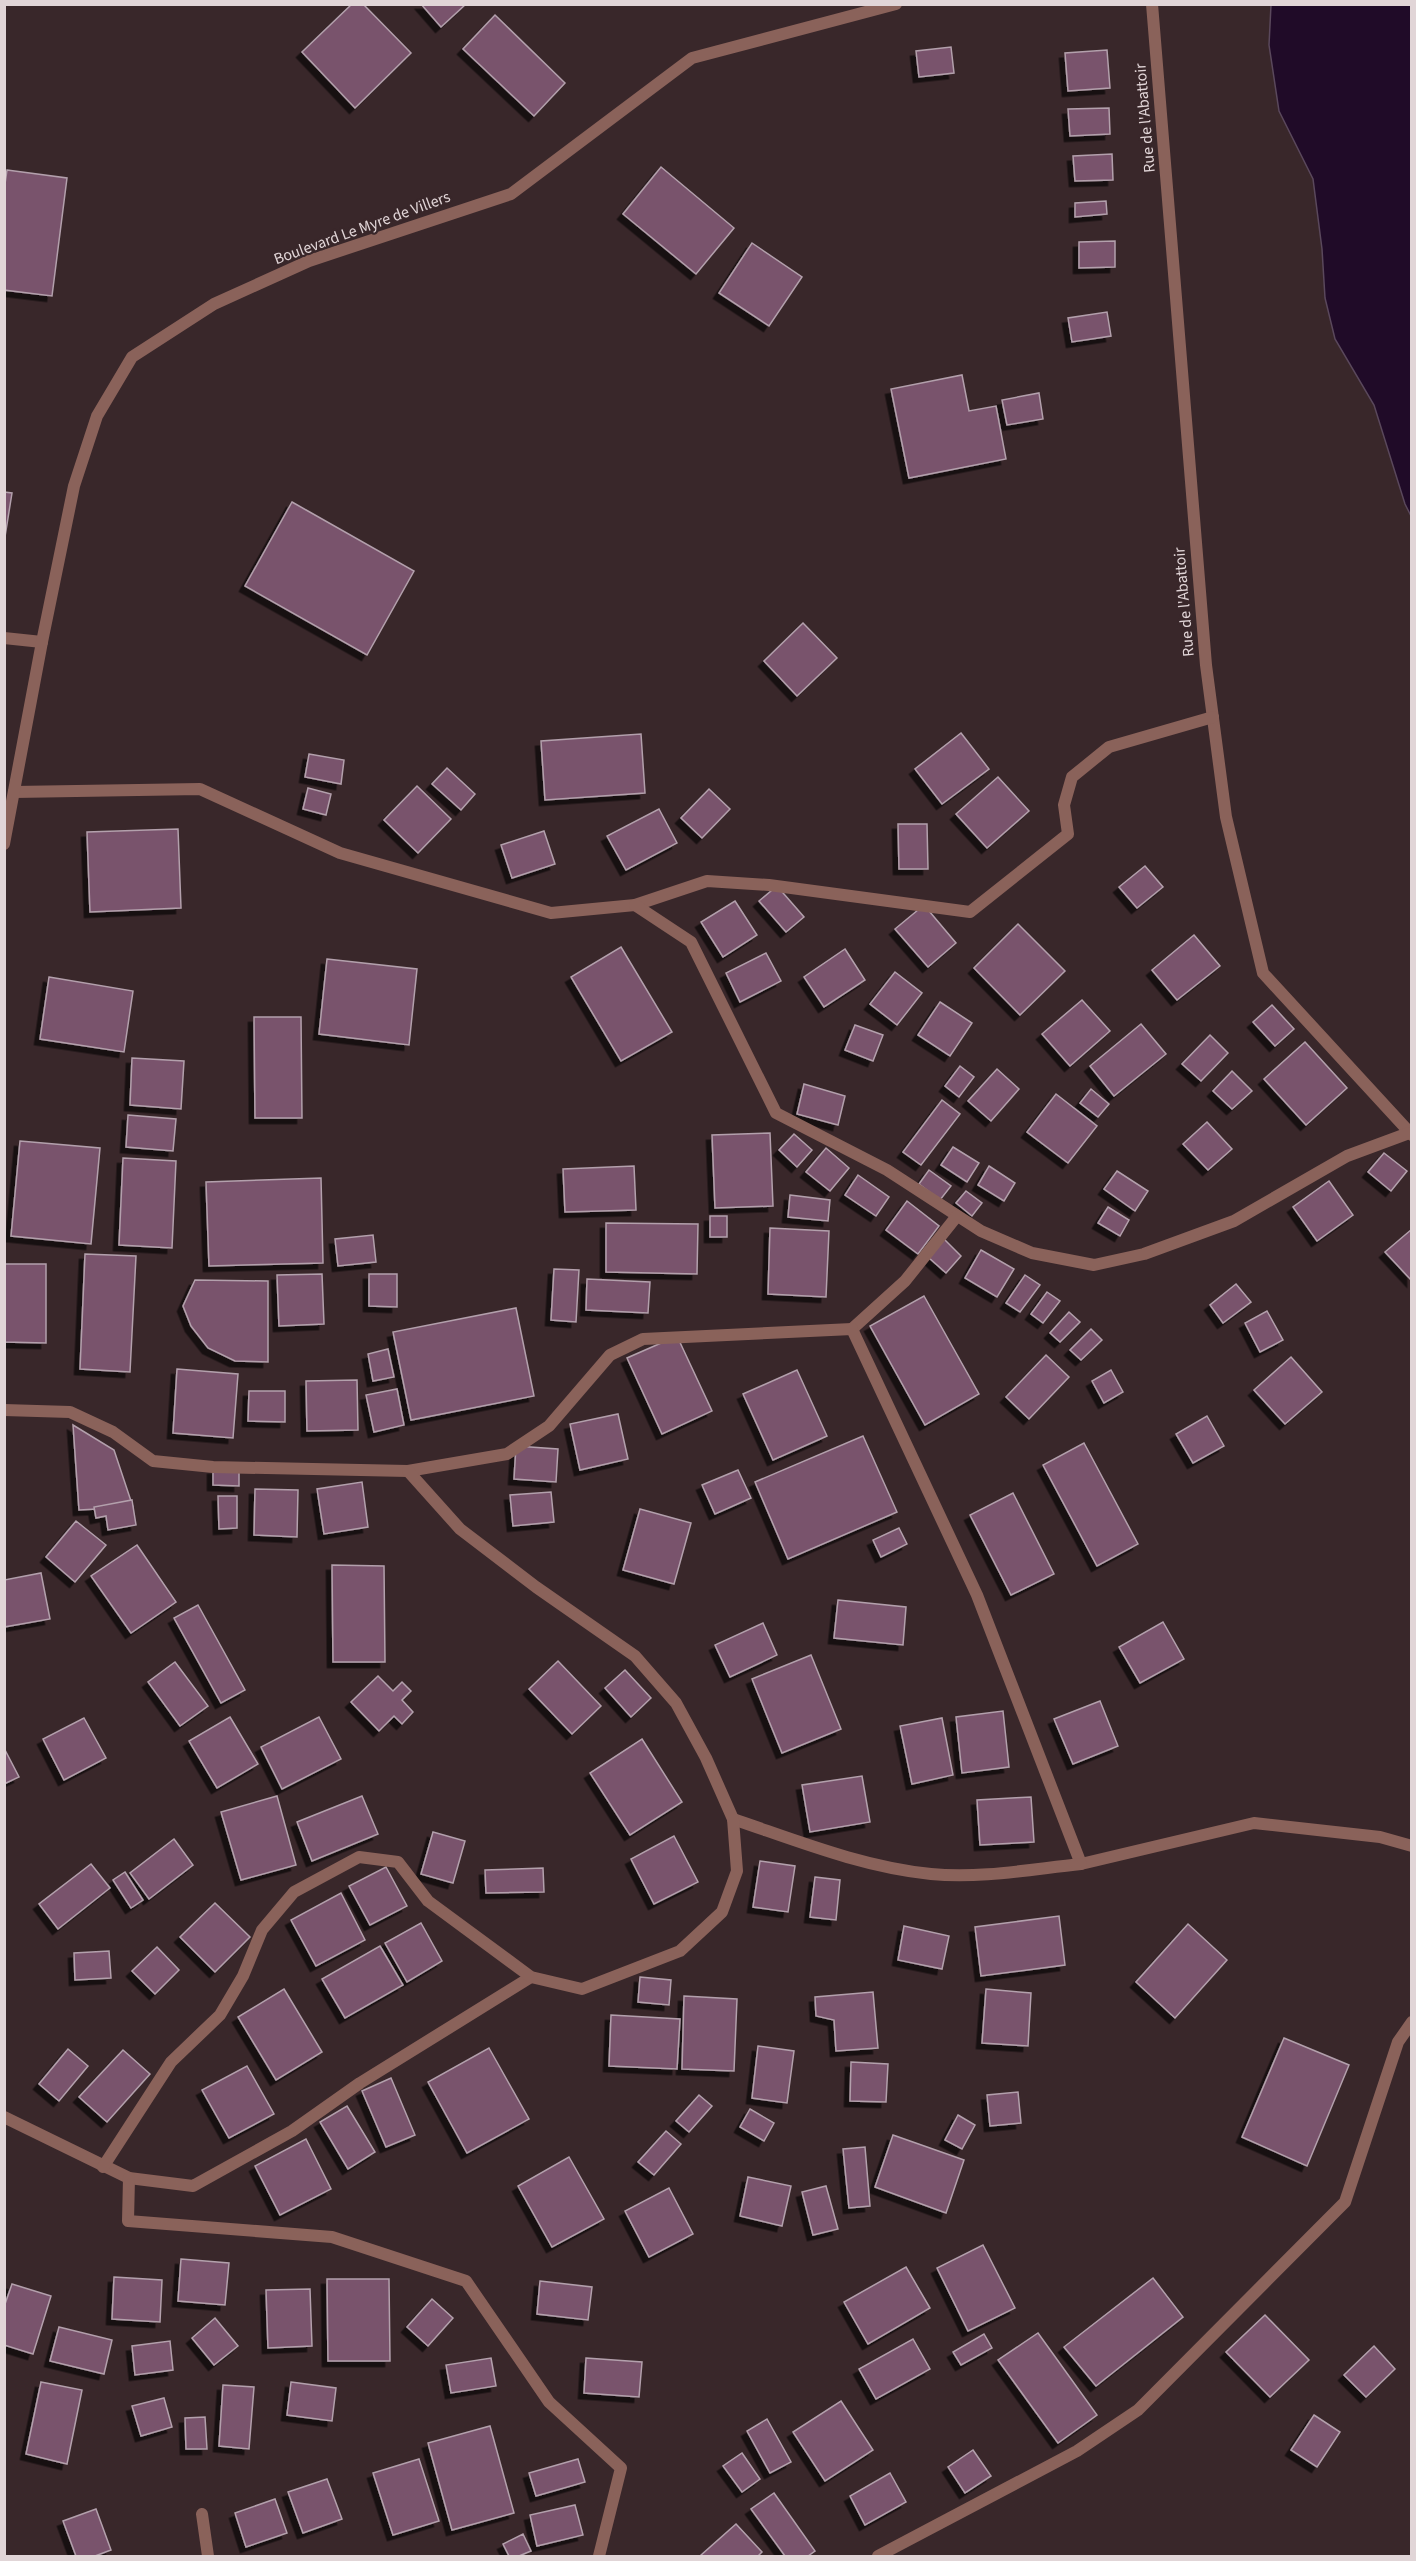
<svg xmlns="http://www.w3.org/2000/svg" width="1416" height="2561" viewBox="0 0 1416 2561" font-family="'Source Sans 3',sans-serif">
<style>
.water{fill:#200b28;stroke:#5a485c;stroke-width:1.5}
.building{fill:#79536c;stroke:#b3a0ac;stroke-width:1.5;filter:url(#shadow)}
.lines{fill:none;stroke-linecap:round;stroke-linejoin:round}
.street{stroke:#8a625a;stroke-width:12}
.labels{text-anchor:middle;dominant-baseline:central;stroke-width:4.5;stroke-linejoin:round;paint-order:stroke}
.street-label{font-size:16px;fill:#e1d5d7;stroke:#39272a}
</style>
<defs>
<filter id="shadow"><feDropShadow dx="-5.5" dy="5.5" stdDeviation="0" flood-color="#0009"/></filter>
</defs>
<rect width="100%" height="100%" fill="#39272a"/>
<polygon class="water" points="1271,5 1411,5 1411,516 1405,504 1374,405 1335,339 1325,298 1322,249 1313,179 1279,111 1269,45"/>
<g class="building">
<polygon points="352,4 363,4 411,53 355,108 302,52"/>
<polygon points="421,4 466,4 441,27"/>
<polygon points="495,15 565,83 534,116 463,49"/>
<polygon points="951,47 954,73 919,77 916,51"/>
<polygon points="1107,50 1110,88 1068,91 1065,53"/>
<polygon points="1109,108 1110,134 1070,136 1068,109"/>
<polygon points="1112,154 1113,180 1075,181 1073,156"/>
<polygon points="661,167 734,228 696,274 623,214"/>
<polygon points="7,170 67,178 52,296 4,290 4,191"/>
<polygon points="1106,201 1107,214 1075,217 1075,203"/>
<polygon points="1115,241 1115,267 1079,268 1079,242"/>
<polygon points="752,243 802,277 769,326 719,293"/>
<polygon points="1107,312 1111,336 1072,342 1068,318"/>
<polygon points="962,375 969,411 996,406 1006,459 909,478 891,389"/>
<polygon points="1039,393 1043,419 1007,425 1002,400"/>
<polygon points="4,492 12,493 4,543"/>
<polygon points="292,502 414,571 367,655 245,586"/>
<polygon points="803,623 837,658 797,696 764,661"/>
<polygon points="961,733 989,769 942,804 915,769"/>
<polygon points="641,734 645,793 545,800 541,741"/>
<polygon points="309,754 344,760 341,784 305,777"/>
<polygon points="447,768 475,794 461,810 432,784"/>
<polygon points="998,777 1029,811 987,848 956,814"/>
<polygon points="417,786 451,819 418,853 384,820"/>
<polygon points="308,788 331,794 326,815 303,809"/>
<polygon points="709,789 730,809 702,838 681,818"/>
<polygon points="659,809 677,843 626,870 607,836"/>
<polygon points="898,824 927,824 928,869 899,869"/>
<polygon points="178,829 181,908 90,912 87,832"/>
<polygon points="544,831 555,864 512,878 501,845"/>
<polygon points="1145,866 1163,887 1137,908 1119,887"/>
<polygon points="777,886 804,917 786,932 759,901"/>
<polygon points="735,901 757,935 723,957 701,922"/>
<polygon points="924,905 956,943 928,967 895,929"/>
<polygon points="1018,924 1065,971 1020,1015 974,968"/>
<polygon points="1194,935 1220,966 1177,1000 1152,970"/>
<polygon points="621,947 672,1032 621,1061 571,977"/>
<polygon points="845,949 865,980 824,1007 804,977"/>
<polygon points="766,953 781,981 740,1002 726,973"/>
<polygon points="327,959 417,969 409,1045 319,1034"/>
<polygon points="895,972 922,993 897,1025 870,1004"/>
<polygon points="49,977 133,991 124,1052 40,1039"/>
<polygon points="1082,1000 1110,1031 1070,1066 1042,1034"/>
<polygon points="940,1002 972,1023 950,1056 918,1035"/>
<polygon points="1272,1005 1294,1029 1275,1046 1253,1022"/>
<polygon points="254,1017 301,1017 302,1118 255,1118"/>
<polygon points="1141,1024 1166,1054 1114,1096 1090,1066"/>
<polygon points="855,1025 883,1035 873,1061 845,1050"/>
<polygon points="1210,1035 1228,1053 1201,1081 1182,1064"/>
<polygon points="1305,1042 1347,1088 1306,1125 1264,1079"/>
<polygon points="132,1058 184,1061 181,1109 130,1105"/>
<polygon points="960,1066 974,1077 959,1097 945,1086"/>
<polygon points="997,1069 1019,1089 991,1121 968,1101"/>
<polygon points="1232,1071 1252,1091 1232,1109 1213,1091"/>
<polygon points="804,1084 845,1096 838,1125 797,1114"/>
<polygon points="1091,1089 1109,1104 1098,1117 1080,1103"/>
<polygon points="1056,1094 1097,1126 1068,1163 1027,1132"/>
<polygon points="942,1100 960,1114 921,1165 903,1152"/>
<polygon points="128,1115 176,1119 173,1151 126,1147"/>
<polygon points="1207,1122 1232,1149 1208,1170 1183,1144"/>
<polygon points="770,1133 773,1206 715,1208 712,1135"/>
<polygon points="794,1134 812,1150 797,1167 779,1150"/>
<polygon points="20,1141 100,1148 91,1244 11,1236"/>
<polygon points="953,1147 979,1163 967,1182 941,1165"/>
<polygon points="826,1148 849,1168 830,1191 806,1172"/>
<polygon points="1384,1153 1407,1171 1391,1191 1368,1172"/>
<polygon points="123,1158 176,1161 172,1248 119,1245"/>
<polygon points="634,1166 636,1210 565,1212 563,1169"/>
<polygon points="989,1166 1015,1183 1004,1201 978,1185"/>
<polygon points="929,1170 951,1186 940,1200 919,1184"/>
<polygon points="1117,1171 1148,1191 1135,1211 1104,1189"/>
<polygon points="858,1175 889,1197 876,1216 845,1195"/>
<polygon points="321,1178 323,1263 209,1266 206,1182"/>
<polygon points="1329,1181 1353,1215 1317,1241 1293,1207"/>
<polygon points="966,1191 982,1203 972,1216 956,1203"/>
<polygon points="790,1195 830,1200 828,1221 788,1217"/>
<polygon points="907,1201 939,1226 918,1254 886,1230"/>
<polygon points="1108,1207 1129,1220 1120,1236 1098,1223"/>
<rect x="710" y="1216" width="17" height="21"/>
<polygon points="606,1223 698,1224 697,1274 606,1272"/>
<polygon points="770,1228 829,1231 826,1297 768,1294"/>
<polygon points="1412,1229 1412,1281 1385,1252"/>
<polygon points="373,1235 376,1262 338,1266 335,1239"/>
<polygon points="944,1239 961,1256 946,1273 928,1257"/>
<polygon points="981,1250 1014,1269 997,1297 965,1278"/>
<polygon points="85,1254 136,1256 130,1372 80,1369"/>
<polygon points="4,1264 46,1264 46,1343 4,1342"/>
<polygon points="554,1269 579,1270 576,1322 551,1320"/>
<polygon points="322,1274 324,1324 279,1326 277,1275"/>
<polygon points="369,1274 397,1274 397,1307 369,1306"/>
<polygon points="1025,1275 1040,1285 1020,1312 1006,1303"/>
<polygon points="587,1279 650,1282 648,1313 586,1310"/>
<polygon points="195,1280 268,1281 268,1362 235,1361 208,1348 191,1326 183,1306"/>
<polygon points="1236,1284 1251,1302 1223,1323 1210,1305"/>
<polygon points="1047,1292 1060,1301 1043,1323 1031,1314"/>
<polygon points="924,1296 979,1394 925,1425 870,1326"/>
<polygon points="516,1308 534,1396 411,1420 393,1332"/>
<polygon points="1267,1311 1283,1340 1260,1352 1245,1323"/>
<polygon points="1069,1312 1080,1322 1060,1342 1050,1333"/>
<polygon points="1091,1329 1102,1340 1081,1360 1070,1350"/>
<polygon points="677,1336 712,1411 662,1434 627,1358"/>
<polygon points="388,1349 394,1377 373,1381 368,1354"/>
<polygon points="1046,1355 1069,1377 1029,1419 1006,1397"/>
<polygon points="1291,1357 1322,1392 1285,1424 1254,1390"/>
<polygon points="177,1369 238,1374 233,1438 173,1433"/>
<polygon points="797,1370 827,1436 773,1460 743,1394"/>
<polygon points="1111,1370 1123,1392 1104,1403 1092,1381"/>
<polygon points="357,1380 358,1430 307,1431 306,1381"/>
<polygon points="397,1389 404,1425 374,1432 366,1395"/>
<polygon points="249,1391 285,1391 285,1422 248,1421"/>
<polygon points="618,1414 628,1459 580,1470 570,1424"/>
<polygon points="1207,1416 1224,1446 1193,1463 1176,1434"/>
<polygon points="73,1425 114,1450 133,1507 79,1510"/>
<polygon points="863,1436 897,1512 788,1559 755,1482"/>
<polygon points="1084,1443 1138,1544 1097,1566 1043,1465"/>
<polygon points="516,1446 558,1449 556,1482 514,1479"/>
<polygon points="213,1469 239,1469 239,1486 213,1485"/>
<polygon points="738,1470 751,1498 715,1514 702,1485"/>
<polygon points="362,1482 368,1527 324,1534 317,1489"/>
<polygon points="255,1489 298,1490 297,1537 254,1535"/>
<polygon points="551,1492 554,1522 513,1526 510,1495"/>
<polygon points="1013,1493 1054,1574 1011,1595 970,1515"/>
<polygon points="218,1496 237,1496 237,1528 219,1529"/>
<polygon points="132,1500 136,1525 108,1530 106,1516 96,1518 94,1507"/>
<polygon points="640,1509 691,1523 674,1584 623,1570"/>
<polygon points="76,1521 106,1545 75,1582 46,1557"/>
<polygon points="899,1528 907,1544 881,1557 873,1540"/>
<polygon points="137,1545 176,1602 131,1633 91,1576"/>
<polygon points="332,1565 384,1566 385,1662 333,1662"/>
<polygon points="41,1573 50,1619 4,1627 4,1580"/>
<polygon points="838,1600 906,1607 903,1645 834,1638"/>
<polygon points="198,1605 245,1690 221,1703 174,1618"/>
<polygon points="1163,1622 1184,1659 1140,1683 1119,1647"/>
<polygon points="763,1623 777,1655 730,1677 715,1645"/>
<polygon points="811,1655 841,1729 782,1753 752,1679"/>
<polygon points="558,1661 601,1706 572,1734 529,1689"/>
<polygon points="175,1662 208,1706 180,1726 148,1682"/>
<polygon points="625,1670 651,1698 631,1717 605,1688"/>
<polygon points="378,1676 393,1691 402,1682 411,1691 402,1700 413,1712 402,1724 394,1716 379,1731 351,1702"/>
<polygon points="1100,1701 1118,1746 1073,1764 1054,1719"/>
<polygon points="1003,1711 1009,1767 962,1773 956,1717"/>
<polygon points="230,1717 258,1764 217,1788 189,1741"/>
<polygon points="319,1717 341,1759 282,1789 261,1747"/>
<polygon points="84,1718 106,1758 64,1780 43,1739"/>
<polygon points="942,1718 953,1775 912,1784 900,1726"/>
<polygon points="642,1739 682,1802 630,1835 590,1773"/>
<polygon points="4,1748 19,1777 4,1784"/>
<polygon points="862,1776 870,1822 810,1832 802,1785"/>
<polygon points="277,1796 296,1865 241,1880 221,1812"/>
<polygon points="362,1796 378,1834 312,1861 297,1822"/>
<polygon points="1031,1797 1034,1842 980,1845 977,1800"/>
<polygon points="433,1832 465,1841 453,1883 421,1874"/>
<polygon points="674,1836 698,1882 654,1904 631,1859"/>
<polygon points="174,1839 193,1865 149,1899 130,1873"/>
<polygon points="760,1861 795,1866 788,1912 753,1907"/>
<polygon points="91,1864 110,1888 58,1929 39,1904"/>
<polygon points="386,1867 407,1906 370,1925 349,1886"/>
<polygon points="543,1868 544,1892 486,1893 485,1870"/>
<polygon points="125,1872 143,1900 131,1908 113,1880"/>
<polygon points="815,1877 840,1880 836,1920 810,1917"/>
<polygon points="341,1893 365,1940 316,1966 291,1920"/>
<polygon points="215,1903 250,1937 215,1972 180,1937"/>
<polygon points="1059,1916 1065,1965 981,1976 975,1927"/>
<polygon points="421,1923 442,1961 407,1982 385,1943"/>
<polygon points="1188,1924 1227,1960 1175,2018 1136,1982"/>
<polygon points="904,1926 949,1936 942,1969 898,1960"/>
<polygon points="380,1946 403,1985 345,2018 322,1979"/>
<polygon points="157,1947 179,1970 155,1994 132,1971"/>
<polygon points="109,1951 111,1978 75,1980 74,1953"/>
<polygon points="640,1977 671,1980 669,2005 638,2002"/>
<polygon points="284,1989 322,2052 276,2080 238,2017"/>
<polygon points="986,1989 1031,1993 1028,2046 982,2043"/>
<polygon points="873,1992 878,2048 836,2051 834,2020 816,2016 815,1997"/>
<polygon points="684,1996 737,1999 734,2071 682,2069"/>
<polygon points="611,2015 680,2019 677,2069 609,2066"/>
<polygon points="1284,2038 1349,2065 1307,2166 1242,2137"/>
<polygon points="758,2046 794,2051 787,2103 752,2098"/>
<polygon points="489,2048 529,2119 467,2153 428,2082"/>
<polygon points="68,2049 88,2066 59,2101 39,2084"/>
<polygon points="123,2050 150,2074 107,2122 79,2097"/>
<polygon points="851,2062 888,2064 886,2102 850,2101"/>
<polygon points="247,2066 274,2114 229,2138 202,2090"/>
<polygon points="391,2078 415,2135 386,2147 362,2091"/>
<polygon points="1018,2092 1021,2123 990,2126 987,2095"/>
<polygon points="699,2095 712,2106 689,2132 676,2121"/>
<polygon points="347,2106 375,2152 348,2169 320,2122"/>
<polygon points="750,2109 774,2123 764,2141 740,2127"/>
<polygon points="958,2115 975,2125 962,2149 945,2140"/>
<polygon points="666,2131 681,2144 654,2175 638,2162"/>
<polygon points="893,2135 964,2160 946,2213 875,2187"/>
<polygon points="306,2139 331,2189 280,2215 255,2166"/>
<polygon points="865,2147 870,2206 849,2208 843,2149"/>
<polygon points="569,2157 604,2219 552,2247 518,2186"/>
<polygon points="748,2177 791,2186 782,2226 740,2216"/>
<polygon points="826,2186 838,2229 813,2235 802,2192"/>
<polygon points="669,2188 693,2234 649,2257 625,2211"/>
<polygon points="983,2245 1015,2308 968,2331 937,2268"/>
<polygon points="181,2259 229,2263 225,2305 178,2301"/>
<polygon points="906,2267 930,2308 868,2344 844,2302"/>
<polygon points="114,2277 162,2280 160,2322 112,2319"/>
<polygon points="1153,2278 1183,2317 1096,2386 1064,2347"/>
<polygon points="327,2279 389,2279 390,2361 328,2361"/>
<polygon points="540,2281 592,2287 588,2320 537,2314"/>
<polygon points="12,2284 51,2296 33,2354 4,2345 4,2307"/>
<polygon points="310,2289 312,2346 268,2348 266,2290"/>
<polygon points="432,2299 453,2318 428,2346 407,2327"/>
<polygon points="1265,2315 1309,2360 1270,2397 1226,2352"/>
<polygon points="215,2318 238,2346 214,2365 192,2338"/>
<polygon points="59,2327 112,2340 104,2374 50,2361"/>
<polygon points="1038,2333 1097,2415 1058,2443 998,2360"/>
<polygon points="984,2334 992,2348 961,2365 953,2352"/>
<polygon points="913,2339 930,2369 876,2399 859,2369"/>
<polygon points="170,2341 173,2370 135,2375 132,2346"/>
<polygon points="1374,2346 1395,2369 1366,2397 1344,2375"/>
<polygon points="491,2358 496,2386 451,2393 446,2365"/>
<polygon points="586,2358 642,2362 639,2397 584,2393"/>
<polygon points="41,2382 82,2390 67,2464 26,2454"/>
<polygon points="291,2382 336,2388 332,2421 287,2415"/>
<polygon points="223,2385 254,2387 249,2449 219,2446"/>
<polygon points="164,2398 172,2427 141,2436 132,2406"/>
<polygon points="841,2401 873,2450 825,2481 793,2432"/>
<polygon points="1314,2415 1340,2432 1317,2467 1291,2450"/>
<polygon points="205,2417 207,2449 186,2449 185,2418"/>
<polygon points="767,2419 791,2462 770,2473 747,2431"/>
<polygon points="490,2426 514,2513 452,2530 428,2443"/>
<polygon points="973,2450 991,2476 965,2493 948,2467"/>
<polygon points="742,2453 760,2479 742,2492 723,2466"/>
<polygon points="419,2459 439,2521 393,2535 373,2473"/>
<polygon points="578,2459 585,2482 536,2496 529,2473"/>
<polygon points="890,2473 906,2502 865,2525 850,2496"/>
<polygon points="327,2479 342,2519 303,2533 288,2492"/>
<polygon points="774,2493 815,2551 808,2556 785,2556 751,2509"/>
<polygon points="275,2499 287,2533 246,2547 235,2513"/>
<polygon points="575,2505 583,2535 537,2546 530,2515"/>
<polygon points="96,2509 111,2550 95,2556 76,2556 63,2521"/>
<polygon points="736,2524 762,2552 758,2556 700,2556"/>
<polygon points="523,2534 531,2551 519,2556 509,2556 503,2544"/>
</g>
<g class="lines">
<g class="street">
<polyline points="1152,4 1206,665 1226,817 1263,973 1412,1135"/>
<polyline points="4,638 42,642"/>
<polyline points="14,792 200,789 340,853 551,913 635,905 707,881 769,885 970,912 1068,834 1064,805 1072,777 1109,747 1213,717"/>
<polyline points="4,844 42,642 74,486 97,416 132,357 214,304 309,261 511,194 692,58 896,4"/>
<polyline points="635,905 691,942 776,1113 887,1170 981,1231 1032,1253 1094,1265 1144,1254 1234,1221 1347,1156 1409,1133"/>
<polyline points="852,1329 905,1281 957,1216"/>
<polyline points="4,1410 70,1412 113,1432 153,1461 213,1467 408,1471 507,1454 549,1426 610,1355 643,1339 852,1329 977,1595 1081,1864 1254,1823 1380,1837 1412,1846"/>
<path d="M733,1819C798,1841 862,1867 931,1874C980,1879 1032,1869 1081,1864"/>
<polyline points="4,2117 129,2178 193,2186 292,2131 360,2083 531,1977"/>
<polyline points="103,2167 171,2062 220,2015 243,1976 262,1930 294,1892 359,1857 398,1862 428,1901 531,1977 582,1989 680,1951 722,1912 737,1871 733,1819 706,1758 676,1703 635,1656 536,1587 460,1529 408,1471"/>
<polyline points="129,2178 128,2221 332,2237 466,2281 549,2402 621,2468 599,2556"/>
<polyline points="202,2514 208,2556"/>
<polyline points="878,2556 1077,2451 1138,2410 1345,2202 1398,2042 1412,2022"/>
</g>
</g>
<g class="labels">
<g class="street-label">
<text transform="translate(1145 118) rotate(-95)">Rue de l'Abattoir</text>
<text transform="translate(362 228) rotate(-20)">Boulevard Le Myre de Villers</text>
<text transform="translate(1184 602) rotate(-95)">Rue de l'Abattoir</text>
</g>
</g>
<rect width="1416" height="2561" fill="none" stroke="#e1d5d7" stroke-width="12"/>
</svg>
